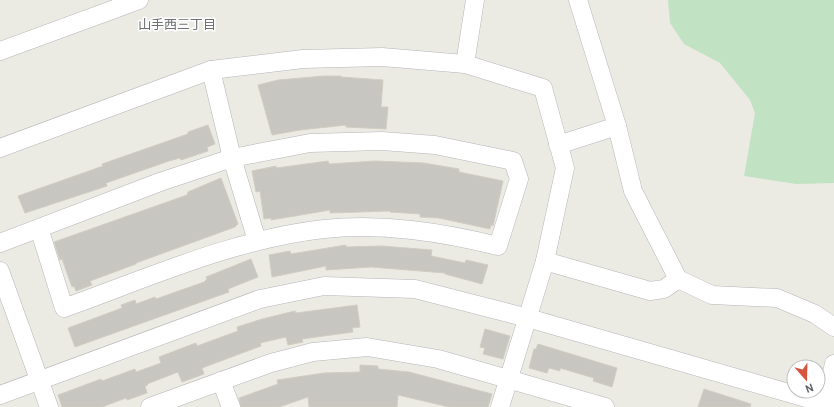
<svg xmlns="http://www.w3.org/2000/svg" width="834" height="407" viewBox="0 0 834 407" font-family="Cabin,'Noto Sans JP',sans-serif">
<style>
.green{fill:#c2e2c4}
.building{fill:#c8c6c0;stroke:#d1cdc2}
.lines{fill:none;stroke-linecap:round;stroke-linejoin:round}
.minor-casing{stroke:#b4b5b9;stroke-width:19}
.minor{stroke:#fff;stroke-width:18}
.labels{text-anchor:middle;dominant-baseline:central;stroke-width:3;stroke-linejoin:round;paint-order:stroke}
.neighbourhood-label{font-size:13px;fill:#6d7074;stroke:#fff}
</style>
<rect width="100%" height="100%" fill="#ecebe3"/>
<polygon class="green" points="668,0 834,0 834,183 796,184 744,176 755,113 750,100 720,63 684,44 670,23"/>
<g class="building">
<polygon points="324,76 341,76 341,77 383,80 381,107 388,107 386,129 346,127 346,125 300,130 272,135 258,85 278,80"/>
<polygon points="208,125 215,144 207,147 208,151 181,160 180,158 169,161 106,183 107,186 25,213 18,196 103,166 102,164 188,134 188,132"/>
<polygon points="328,161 329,164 375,161 424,163 459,169 459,172 503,181 493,226 491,225 490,229 439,218 420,217 420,214 390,212 390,211 330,213 330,210 271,220 271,218 264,219 260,191 256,192 252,171 276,166 276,168"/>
<polygon points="221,178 238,224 235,227 136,263 136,264 90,281 92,285 76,291 74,286 72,287 62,259 60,260 54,242 187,195 188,192"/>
<polygon points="346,245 346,247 382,246 432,250 431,256 465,263 466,260 488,265 482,284 445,274 445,273 371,267 326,270 326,266 272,277 269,255 290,251 291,254"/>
<polygon points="251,259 258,277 228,289 229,292 75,347 68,328 122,308 121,305 135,300 136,304 155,297 156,299 204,282 207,279 206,277"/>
<polygon points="357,305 360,327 352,328 353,332 302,339 303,342 288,345 286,337 260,343 261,346 202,368 204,374 182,382 178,372 147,384 148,385 145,386 147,393 127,400 126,398 102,407 62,407 58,395 101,379 102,381 135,369 136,372 161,363 159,357 193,344 196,343 197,346 238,331 237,327 262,319 295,311 296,313"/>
<polygon points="485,329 510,336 503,359 483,354 485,348 480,347"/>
<polygon points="538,344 617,368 612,387 593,381 594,378 560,368 560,371 549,368 547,373 529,368 534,349 536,349"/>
<polygon points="360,365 378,366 378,369 409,372 492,394 488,407 449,407 398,395 397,407 309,407 308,397 279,407 241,407 239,398 278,384 277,380 324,373 360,372"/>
<polygon points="704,389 751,404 750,407 698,407"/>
</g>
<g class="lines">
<defs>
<g id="minor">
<polyline points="578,0 617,126 633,191 678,279 712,295 777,298 815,314 834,327"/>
<polyline points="0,51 139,0"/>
<polyline points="465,64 475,0"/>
<polyline points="211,70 232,158 257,241"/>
<polyline points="558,145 617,126"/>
<polyline points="0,148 211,70 303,59 382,57 465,64 543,88 565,168 545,261 500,407"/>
<path d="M0,243L160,182L232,158L310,143L382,141L435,145L513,161L519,179L498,246C441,232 383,223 324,229C234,239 148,278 64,308L39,228"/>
<polyline points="545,261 650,291 664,289 678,279"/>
<polyline points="0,271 49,407"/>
<polyline points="221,381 231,407"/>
<polyline points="0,395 260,299 324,286 415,289 528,318 834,406"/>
<polyline points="824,403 834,364"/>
<polyline points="150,407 271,363 313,352 367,347 438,359 605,407"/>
</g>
</defs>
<use href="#minor" class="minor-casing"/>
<use href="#minor" class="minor"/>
</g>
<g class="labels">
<g class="neighbourhood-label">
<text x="177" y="24">山手西三丁目</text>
</g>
</g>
<g transform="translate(806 379) rotate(160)"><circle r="19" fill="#ffffff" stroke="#bdbfc0"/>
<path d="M0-3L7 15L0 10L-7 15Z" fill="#d7553e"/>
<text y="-6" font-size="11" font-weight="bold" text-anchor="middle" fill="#5b5e62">N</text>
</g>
</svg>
